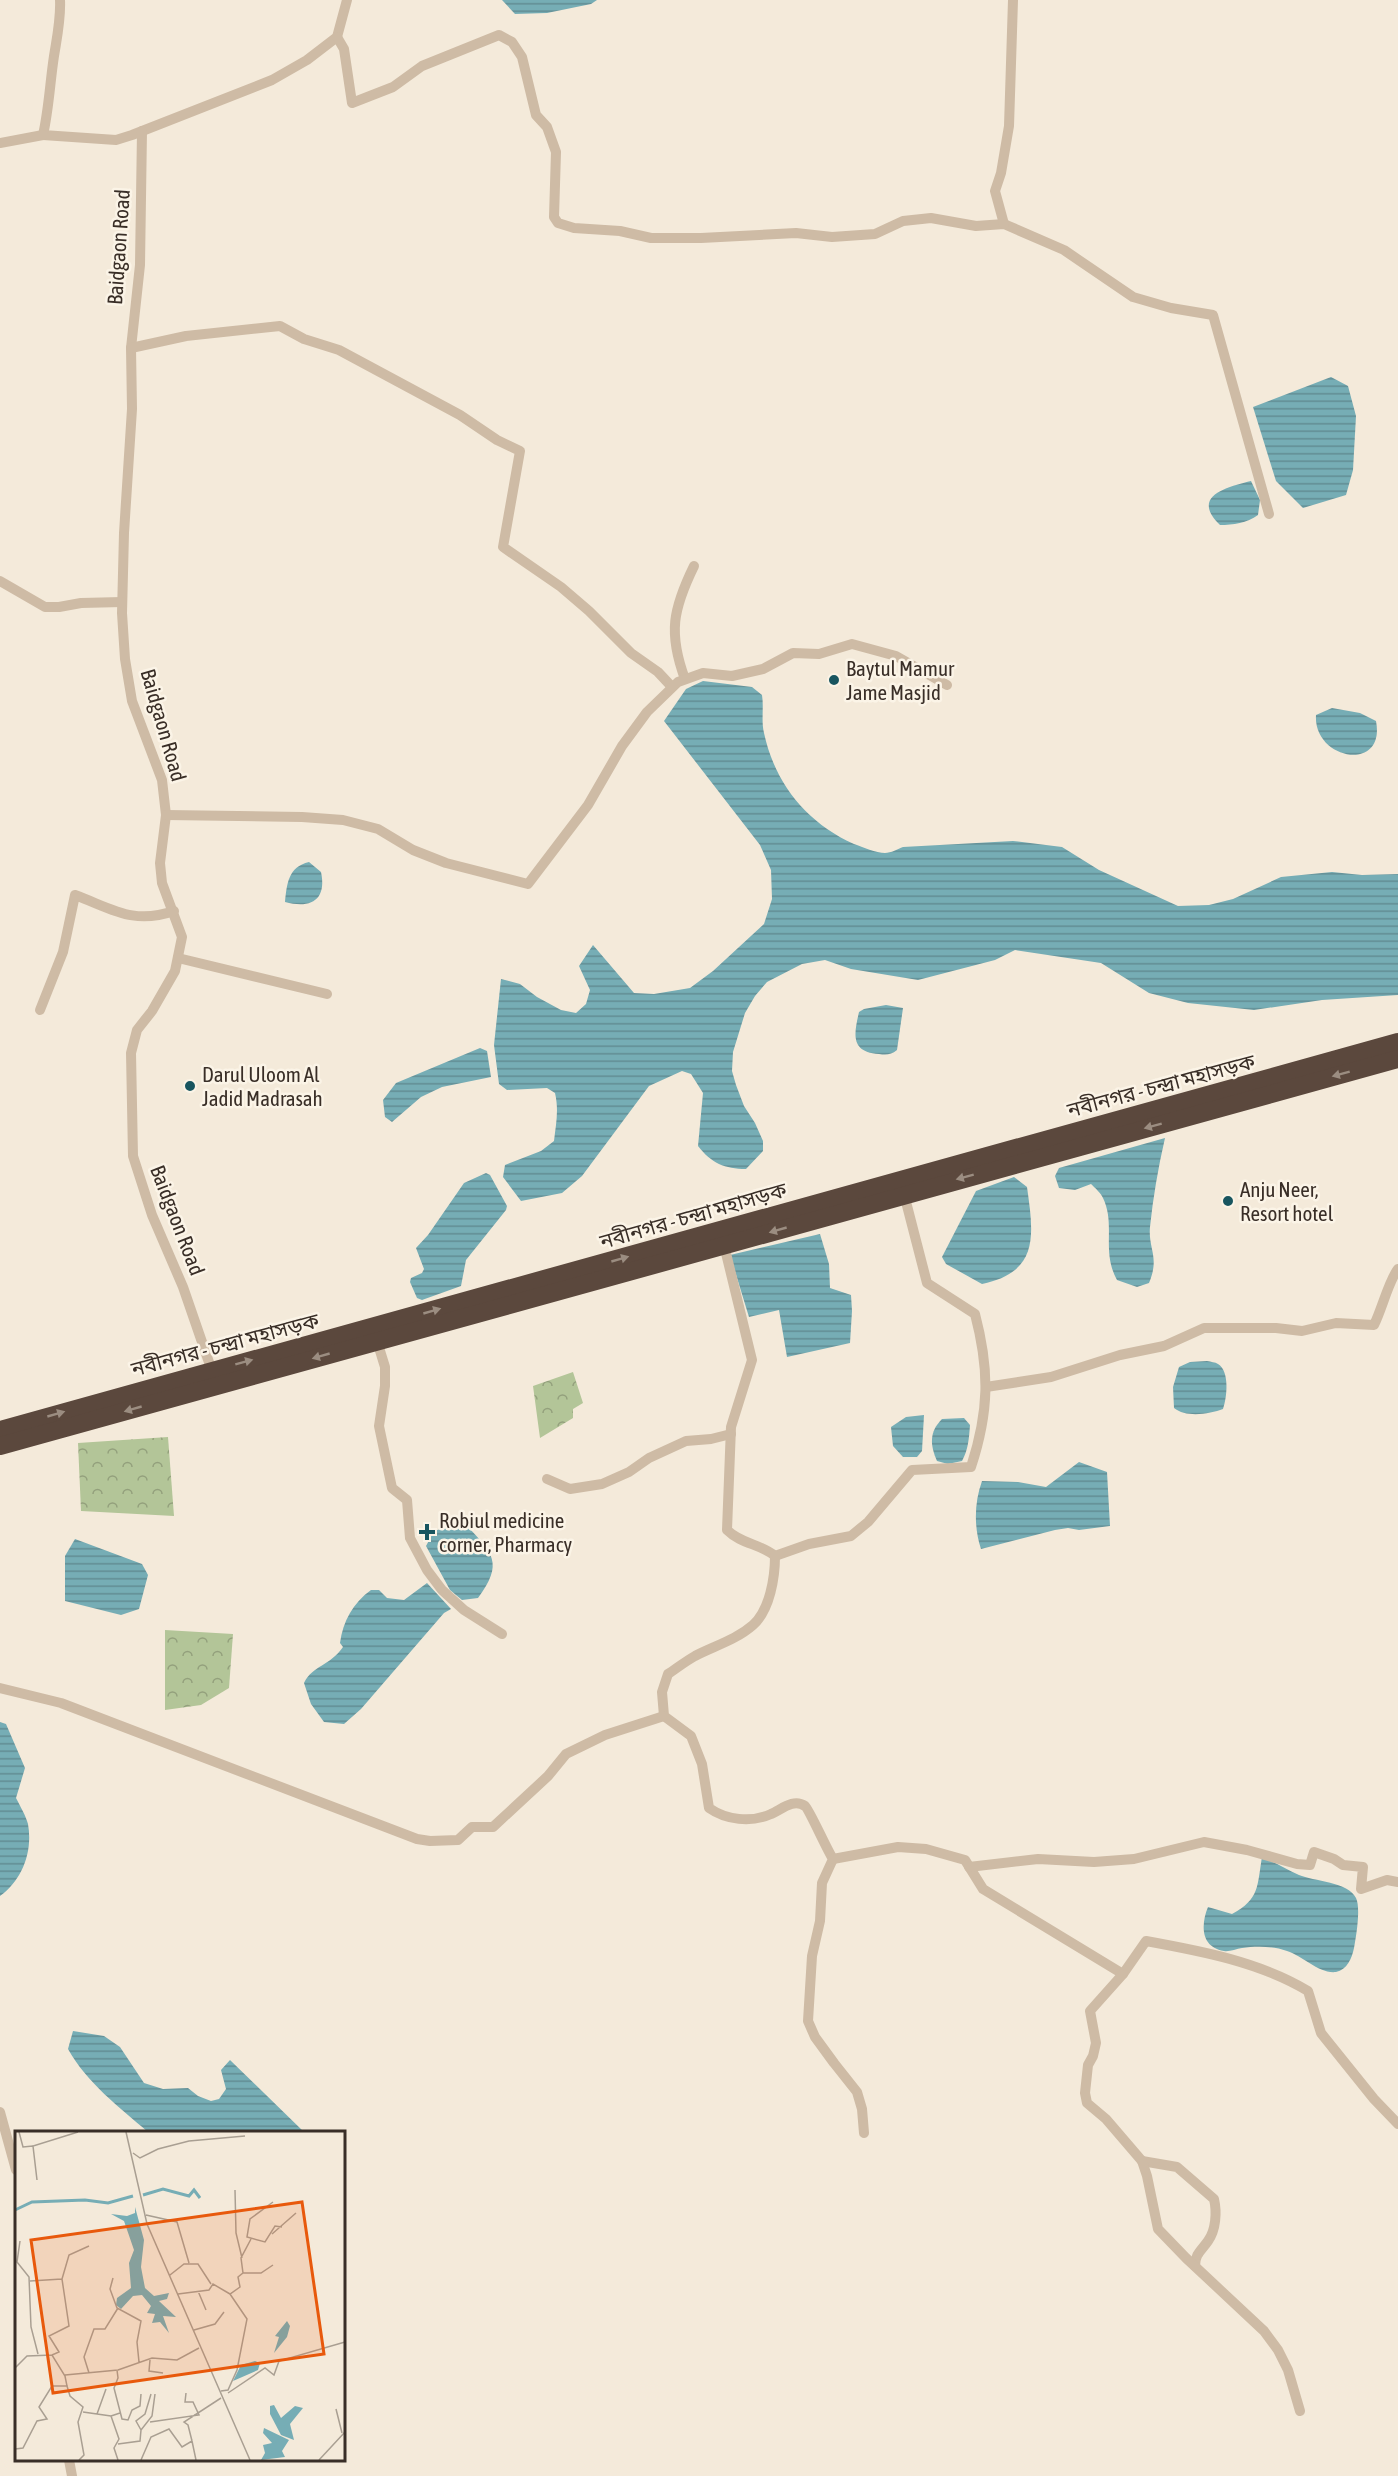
<svg xmlns="http://www.w3.org/2000/svg" width="1398" height="2476" viewBox="0 0 1398 2476" font-family="'Asap Condensed','Noto Sans Bengali',sans-serif">
<style>
.park{fill:url(#park-crowns)}
.water{fill:url(#water-rules)}
.lines{fill:none;stroke-linecap:round;stroke-linejoin:round}
.street{stroke:#cebba5;stroke-width:10}
.highway{stroke:#5b483d;stroke-width:18}
.oneway{fill:#9b8d81}
.poi-dot{fill:#18555f;stroke:#fbf4e7;stroke-width:2}
.labels{text-anchor:middle;dominant-baseline:central;stroke-width:5;stroke-linejoin:round;paint-order:stroke}
.street-label{font-size:21px;fill:#392e27;stroke:#fbf4e7}
.poi-label{font-size:21px;fill:#392e27;stroke:#fbf4e7;text-anchor:start}
.inset-river{fill:none;stroke:#76adb5;stroke-width:3}
.inset-road{fill:none;stroke:#a99f92;stroke-width:1.5}
.view{fill:#e8590c;fill-opacity:0.15;stroke:#e8590c;stroke-width:3}
.inset-edge{fill:none;stroke:#392e27;stroke-width:3}
</style>
<defs>
<pattern id="park-crowns" width="20" height="18" patternUnits="userSpaceOnUse" patternTransform="scale(1.5)"><rect width="20" height="18" fill="#b3c598"/><path d="M2 6a3 3 0 1 1 6 0M12 15a3 3 0 1 1 6 0" fill="none" stroke="#93a07c"/></pattern>
<pattern id="water-rules" width="6" height="5" patternUnits="userSpaceOnUse" patternTransform="scale(1.5)"><rect width="6" height="5" fill="#76adb5"/><path d="M0 2.5h6" fill="none" stroke="#628d93"/></pattern>
</defs>
<rect width="100%" height="100%" fill="#f4eada"/>
<g class="park">
<polygon points="573,1372 583,1403 573,1409 573,1418 540,1438 533,1386"/>
<polygon points="168,1437 174,1516 81,1511 78,1443"/>
<polygon points="165,1630 233,1634 229,1688 201,1705 165,1710"/>
</g>
<g class="water">
<polygon points="502,0 597,0 591,4 547,13 515,14"/>
<polygon points="1331,377 1348,386 1356,416 1353,470 1346,495 1303,508 1276,481 1253,407"/>
<path d="M1251,481L1260,500L1258,515C1247,523 1233,525 1220,525C1190,496 1227,487 1251,481Z"/>
<path d="M703,681L752,687L762,695C764,707 761,721 764,733C775,784 807,823 854,844C863,847 876,853 885,853C891,853 898,849 903,847L1013,841L1062,847L1099,870L1178,906L1209,905L1233,899L1281,877L1332,872L1362,875L1398,874V995L1322,1000L1254,1010L1188,1003L1149,993L1101,963L1015,950L995,960L918,980L851,969L825,960L802,964L767,982L755,996L745,1013L733,1052L732,1071L736,1085L744,1106L755,1123L763,1141V1151L746,1169C725,1169 711,1163 698,1146L703,1093L691,1074L682,1071L649,1086L582,1176L562,1193L521,1201L503,1177L505,1165L541,1151L554,1141C556,1124 559,1110 555,1093L547,1088L507,1090L499,1084L494,1045L501,979L520,984L537,997L561,1010L576,1013L586,1004L590,990L579,966L593,945L634,993L654,994L690,988L713,971L764,924L772,899L771,870L760,845L664,721L686,689Z"/>
<path d="M1332,708L1360,713L1376,721C1386,773 1313,760 1316,715Z"/>
<path d="M309,862L321,872C327,900 311,909 285,902C287,884 288,867 309,862Z"/>
<path d="M886,1005L903,1008L897,1050C891,1055 886,1055 879,1054C850,1052 854,1034 859,1012L864,1009Z"/>
<polygon points="480,1048 487,1051 491,1077 442,1087 421,1097 392,1122 385,1117 383,1100 396,1083"/>
<path d="M1165,1138C1158,1168 1153,1198 1150,1227C1148,1249 1160,1257 1149,1283L1137,1287L1117,1280C1101,1251 1116,1225 1103,1198C1101,1193 1095,1188 1091,1184L1075,1190L1059,1188L1055,1176L1059,1168Z"/>
<polygon points="486,1173 490,1175 507,1206 506,1210 466,1260 461,1286 422,1300 417,1298 410,1282 411,1278 422,1273 424,1269 416,1248 428,1235 464,1183"/>
<path d="M1014,1177L1027,1187C1034,1236 1039,1272 982,1284L946,1264L942,1257L976,1191Z"/>
<polygon points="820,1234 829,1264 830,1288 851,1295 852,1311 850,1343 787,1357 779,1310 749,1317 730,1255"/>
<path d="M1207,1361C1211,1362 1215,1362 1218,1364C1230,1371 1227,1398 1223,1409C1210,1414 1186,1418 1174,1408L1173,1387L1179,1367L1190,1362Z"/>
<polygon points="924,1415 922,1451 917,1457 903,1457 893,1446 891,1427 906,1417"/>
<path d="M964,1418L970,1425C969,1439 968,1450 962,1461L948,1464L937,1461C930,1445 929,1432 942,1419Z"/>
<path d="M1079,1462L1107,1472L1110,1526L1079,1530L1068,1528L1055,1530L981,1549C974,1528 974,1503 982,1481L1018,1482L1046,1487Z"/>
<path d="M466,1525C493,1553 504,1563 478,1598L462,1600L450,1590L426,1546L434,1531L451,1526Z"/>
<polygon points="75,1539 142,1564 148,1575 139,1609 121,1615 65,1601 65,1556"/>
<path d="M427,1583L451,1609L444,1613L361,1709L344,1724L324,1722L311,1704L304,1683C313,1665 330,1666 343,1647L340,1643C343,1621 353,1603 371,1590H379L387,1598L404,1600Z"/>
<path d="M0,1722L6,1724L25,1768L16,1798C20,1806 26,1816 28,1824C33,1852 22,1880 0,1896Z"/>
<path d="M1262,1857C1275,1862 1286,1869 1299,1875C1313,1881 1349,1882 1356,1898C1361,1908 1356,1937 1354,1948C1352,1958 1347,1970 1336,1972C1319,1974 1303,1956 1287,1951C1273,1946 1256,1946 1242,1948C1236,1949 1229,1952 1224,1951C1200,1947 1201,1924 1208,1907L1232,1914C1260,1899 1257,1886 1262,1857Z"/>
<path d="M73,2031L104,2036L120,2047L144,2083L163,2089L188,2088L198,2096L211,2101L219,2099L226,2089L221,2070L230,2060L304,2132H148C119,2107 87,2083 68,2049Z"/>
</g>
<g class="lines">
<g class="street">
<path d="M60,0C61,19 57,37 54,56C50,82 49,108 43,135L116,140L132,135L272,80L307,60L337,37L347,0"/>
<polyline points="337,37 344,49 352,103 393,87 422,66 499,35 512,42 522,57 536,115 547,127 556,152 554,217 558,223 574,228 620,231 651,238 701,238 796,233 832,237 875,234 903,221 931,218 976,226 1004,224 1064,250 1133,297 1171,308 1213,315 1269,514"/>
<polyline points="142,131 140,265 131,348 132,409 124,533 122,613 125,659 132,701 162,780 166,815 160,863 162,883 182,937 175,971 152,1011 137,1030 131,1053 133,1156 152,1215 183,1287 212,1371"/>
<polyline points="0,143 43,135"/>
<polyline points="1004,224 995,191 1001,173 1009,126 1013,0"/>
<polyline points="131,348 186,336 280,326 304,339 339,350 460,415 497,440 520,451 503,547 561,587 589,611 631,653 658,672 672,687"/>
<polyline points="0,581 45,607 59,607 81,603 122,602"/>
<path d="M685,679C668,633 673,609 694,566"/>
<polyline points="166,815 302,817 343,820 378,829 413,850 446,863 528,884 588,805 622,746 647,712 678,682 703,673 732,676 763,669 793,653 819,654 852,644 896,656 947,685"/>
<polyline points="178,958 327,994"/>
<path d="M40,1010L63,952L75,895C113,909 133,925 174,911"/>
<path d="M724,1245L752,1360L731,1427L727,1530C741,1544 761,1544 775,1556C775,1577 770,1610 753,1625C736,1640 714,1646 695,1656C686,1661 677,1668 668,1674L662,1692L664,1716L691,1736L702,1764L709,1808C726,1820 751,1823 771,1814C781,1810 793,1798 805,1806C809,1809 827,1850 833,1859L822,1883L820,1921L812,1956L808,2021L815,2037L834,2063L857,2092L862,2109L864,2133"/>
<polyline points="377,1341 385,1367 385,1386 379,1426 392,1488 407,1500 410,1538 427,1570 442,1590 464,1610 502,1634"/>
<path d="M986,1387L1051,1377L1120,1355L1164,1346L1204,1328H1276L1302,1331L1336,1323L1374,1325C1382,1309 1389,1280 1398,1269"/>
<polyline points="547,1479 570,1489 602,1484 629,1472 649,1458 686,1441 711,1439 731,1434"/>
<path d="M775,1556L809,1544L851,1536L868,1522L912,1470L971,1467C989,1412 990,1371 975,1314L927,1283L904,1194"/>
<polyline points="0,1688 61,1703 417,1839 430,1841 458,1840 472,1827 493,1827 548,1776 566,1754 605,1735 664,1716"/>
<polyline points="833,1859 898,1847 926,1849 965,1860 983,1889 1123,1974"/>
<polyline points="969,1867 1038,1859 1094,1862 1134,1859 1204,1842 1247,1850 1297,1864 1310,1865 1314,1852 1334,1859 1343,1865 1363,1867 1361,1889 1387,1880 1398,1882"/>
<polyline points="0,2112 16,2170"/>
<path d="M1142,2161L1177,2167L1214,2199C1217,2212 1216,2230 1208,2241C1201,2251 1195,2254 1195,2266"/>
<path d="M1300,2411L1288,2370L1278,2350L1264,2331L1186,2258L1158,2229L1147,2176L1142,2161L1106,2119L1087,2103L1085,2093L1088,2065L1093,2056L1096,2043L1090,2011L1123,1974L1146,1941C1201,1951 1260,1962 1308,1991L1321,2033L1374,2099L1398,2124"/>
<polyline points="69,2460 72,2476"/>
</g>
<g class="highway">
<polyline points="0,1430 1398,1042"/>
<polyline points="0,1446 1398,1059"/>
</g>
</g>
<defs><path id="oneway-solid" d="M-6-.8H1V-3.2L6.5 0L1 3.2V.8H-6Z" transform="scale(1.5)"/></defs>
<g class="oneway">
<use href="#oneway-solid" transform="translate(1341 1074) rotate(165)"/>
<use href="#oneway-solid" transform="translate(1153 1126) rotate(165)"/>
<use href="#oneway-solid" transform="translate(965 1177) rotate(165)"/>
<use href="#oneway-solid" transform="translate(778 1230) rotate(164)"/>
<use href="#oneway-solid" transform="translate(620 1259) rotate(-16)"/>
<use href="#oneway-solid" transform="translate(432 1311) rotate(-16)"/>
<use href="#oneway-solid" transform="translate(321 1356) rotate(164)"/>
<use href="#oneway-solid" transform="translate(244 1362) rotate(-15)"/>
<use href="#oneway-solid" transform="translate(133 1409) rotate(164)"/>
<use href="#oneway-solid" transform="translate(56 1414) rotate(-16)"/>
</g>
<g class="poi-dot">
<circle cx="834" cy="680" r="6"/>
<circle cx="190" cy="1086" r="6"/>
<circle cx="1228" cy="1201" r="6"/>
<path d="M424 1523h6v6h6v6h-6v6h-6v-6h-6v-6h6z"/>
</g>
<g class="labels">
<g class="street-label">
<text transform="translate(118 247) rotate(-86)">Baidgaon Road</text>
<text transform="translate(164 725) rotate(74)">Baidgaon Road</text>
<text transform="translate(1161 1085) rotate(-15)">নবীনগর - চন্দ্রা মহাসড়ক</text>
<text transform="translate(693 1215) rotate(-16)">নবীনগর - চন্দ্রা মহাসড়ক</text>
<text transform="translate(178 1220) rotate(69)">Baidgaon Road</text>
<text transform="translate(225 1344) rotate(-15)">নবীনগর - চন্দ্রা মহাসড়ক</text>
</g>
<g class="poi-label">
<text x="846" y="668">Baytul Mamur<tspan x="846" dy="24">Jame Masjid</tspan></text>
<text x="202" y="1074">Darul Uloom Al<tspan x="202" dy="24">Jadid Madrasah</tspan></text>
<text x="1240" y="1189">Anju Neer,<tspan x="1240" dy="24">Resort hotel</tspan></text>
<text x="439" y="1520">Robiul medicine<tspan x="439" dy="24">corner, Pharmacy</tspan></text>
</g>
</g>
<g transform="translate(15 2131)">
<rect width="330" height="330" fill="#f4eada"/>
<path d="M120,76L129,109L126,136L130,157L139,165L154,162L152,168L144,170L161,186L148,185L154,202L145,191L137,192L140,183L132,182L136,175L127,164L118,165L106,178L101,174L102,167L116,157L114,132L119,119L109,90L96,83L112,85L120,82ZM272,190L275,195L272,206L259,222L264,206L260,205ZM240,230L245,232L243,239L218,250L226,234ZM259,274L266,287L280,275L288,277L275,293L279,309L266,304L255,283V275ZM249,297L274,309L267,320L270,326L246,329L250,322L248,314L257,312L248,302Z" fill="#76adb5"/>
<path class="inset-river" d="M128,64L148,58L174,65L179,59L185,67M0,79L17,71L70,69L93,72L118,65"/>
<path class="inset-road" d="M4,1L8,16L18,15M111,1L132,93L235,329M118,22L125,27L143,18L174,10L230,5M22,49L18,15L63,1M220,59L221,102L227,127M258,71L235,88L232,106L250,111L260,95L267,96M131,84L162,91L174,132M257,103L281,82M5,110L2,131L14,146L16,196L23,223M228,142L226,127L236,108M155,144L169,133H183L196,153M98,147L95,158L102,177L126,190L122,211L124,231M15,150L47,148M183,160L191,179M163,163L194,159L198,153L215,163L225,156L223,146L228,142H246L258,134M179,199L200,193L209,181M37,224L44,221L34,205L54,195L47,148L54,124L74,115M135,229L134,240L148,242M0,237L12,225L37,224L50,245L52,255H37L24,276L32,288L22,290L8,317L0,318M102,239L103,247L99,257L107,288L113,289L117,279L125,275L126,263M74,242L69,226L79,198H90L103,177M50,244L103,239L137,227L162,229L184,217M52,255L55,265L68,276L63,291L69,324L64,329M206,260L213,259L222,239L232,188L215,163M213,262L250,237L259,244L264,230L330,211M321,278L327,302M68,281L96,285M82,283L91,258M135,291L184,284L178,271H170L171,262M126,299L121,290L130,283L136,263M177,310L173,294L169,291L206,267M103,313L125,310L126,299L137,285L140,263M103,329L99,317L104,308L96,285L105,282M126,329L136,306L154,298L167,316L177,310L181,329M304,329L330,301"/>
<path class="view" d="M287,71L309,223L38,262L16,109Z"/>
<rect width="330" height="330" class="inset-edge"/>
</g>
</svg>
